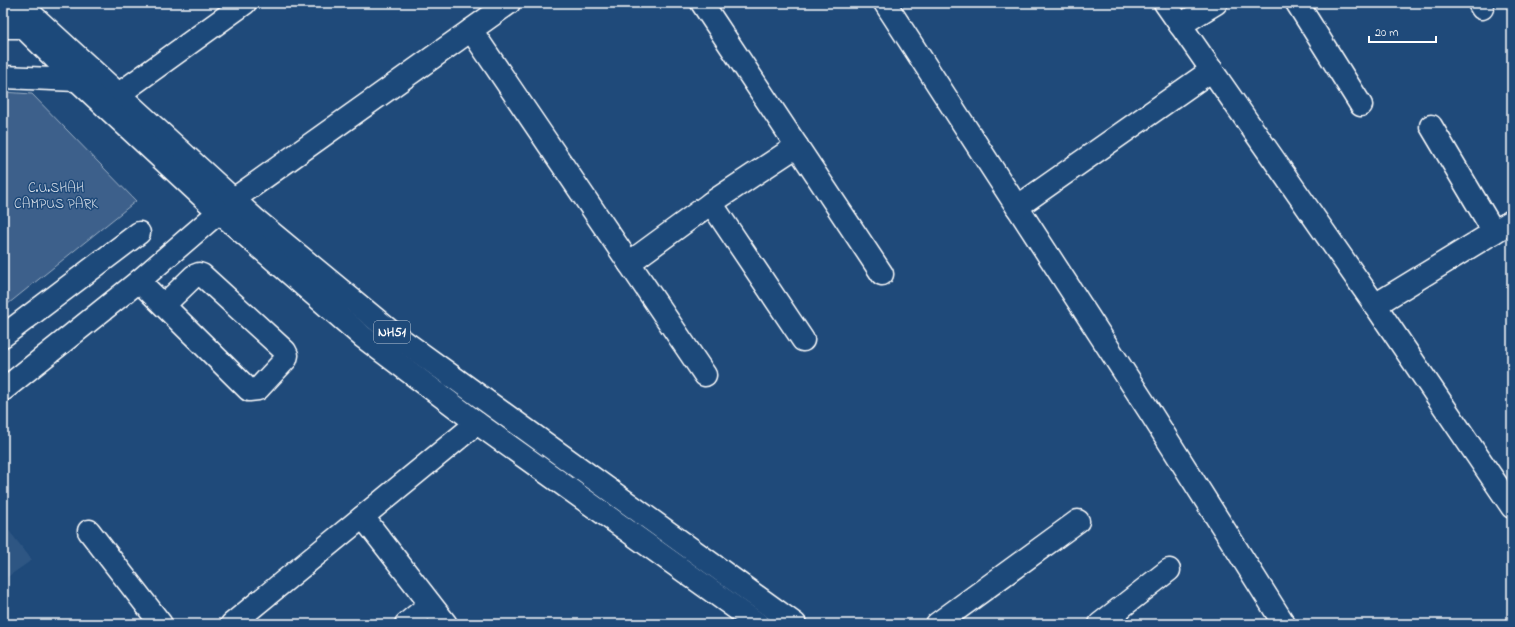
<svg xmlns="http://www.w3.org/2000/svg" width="1515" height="627" viewBox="0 0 1515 627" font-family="'Indie Flower',sans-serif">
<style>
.built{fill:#2e5683}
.green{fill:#3c618b;stroke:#9eb0c5}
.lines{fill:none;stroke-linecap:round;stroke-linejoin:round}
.minor-casing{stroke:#fff;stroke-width:25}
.highway-casing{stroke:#fff;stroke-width:25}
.minor{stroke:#1f4a7a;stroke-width:22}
.highway{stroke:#1f4a7a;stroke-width:22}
.labels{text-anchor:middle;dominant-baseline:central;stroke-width:3;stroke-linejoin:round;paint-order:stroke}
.shield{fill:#1f4a7a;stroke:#bcc9d7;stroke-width:1}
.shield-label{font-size:13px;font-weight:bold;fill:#fff}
.park-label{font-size:14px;fill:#d8dfe8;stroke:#1f4a7a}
</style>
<rect width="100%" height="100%" fill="#1f4a7a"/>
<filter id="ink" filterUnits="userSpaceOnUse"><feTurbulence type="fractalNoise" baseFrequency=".025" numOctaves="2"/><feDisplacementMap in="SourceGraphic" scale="8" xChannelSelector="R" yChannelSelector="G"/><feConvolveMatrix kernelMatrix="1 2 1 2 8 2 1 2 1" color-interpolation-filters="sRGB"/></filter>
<g filter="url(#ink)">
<polygon class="built" points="3,523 32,560 3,580"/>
<polygon class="green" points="3,92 32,94 136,201 3,308"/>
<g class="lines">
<defs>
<g id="minor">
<polyline points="702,3 882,274"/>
<polyline points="885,3 1150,412 1284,624"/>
<polyline points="1165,3 1375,305 1512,507"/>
<polyline points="1297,3 1361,105"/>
<polyline points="1479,3 1482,8"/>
<polyline points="1180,25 1216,3"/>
<polyline points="3,27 23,27"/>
<polyline points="471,30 705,375"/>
<polyline points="3,77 77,80"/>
<polyline points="119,94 245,3"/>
<polyline points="1431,126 1494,232"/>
<polyline points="711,203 803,340"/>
<polyline points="1017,207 1212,70"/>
<polyline points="629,263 711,203 797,146"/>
<polyline points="139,281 249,390 258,389 286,359 287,355 285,351 202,275 199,274 194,276 165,304"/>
<polyline points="1375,305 1512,221"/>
<polyline points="3,336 139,233"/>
<polyline points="3,390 139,281 234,199 509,3"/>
<polyline points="363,517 446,624"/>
<polyline points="89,531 161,624"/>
<polyline points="232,624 477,423"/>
<polyline points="406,624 430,604"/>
<polyline points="937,624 1078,521"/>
<polyline points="1100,624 1169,570"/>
</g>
<g id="highway">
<polyline points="19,3 256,220 395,335 795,624"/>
<polyline points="3,5 23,27 77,80 219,212 363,337 477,423 758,624"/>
</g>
</defs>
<use href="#minor" class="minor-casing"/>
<use href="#highway" class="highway-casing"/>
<use href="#minor" class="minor"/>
<use href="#highway" class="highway"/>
</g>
</g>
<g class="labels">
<rect class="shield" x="374" y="321" width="36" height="22" rx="3"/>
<g class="shield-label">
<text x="392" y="332">NH51</text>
</g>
<g class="park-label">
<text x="56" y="188">C.U.SHAH<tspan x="56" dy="16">CAMPUS PARK</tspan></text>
</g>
</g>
<rect width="1515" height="627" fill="none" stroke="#1f4a7a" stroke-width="16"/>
<rect x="8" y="8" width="1499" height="611" fill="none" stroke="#fff" stroke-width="1.5" filter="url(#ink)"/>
<path d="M1369 36v6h67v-6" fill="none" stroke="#ffffff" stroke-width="2"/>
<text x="1375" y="36" font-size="12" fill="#ffffff" stroke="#1f4a7a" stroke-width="3" paint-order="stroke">20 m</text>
</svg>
